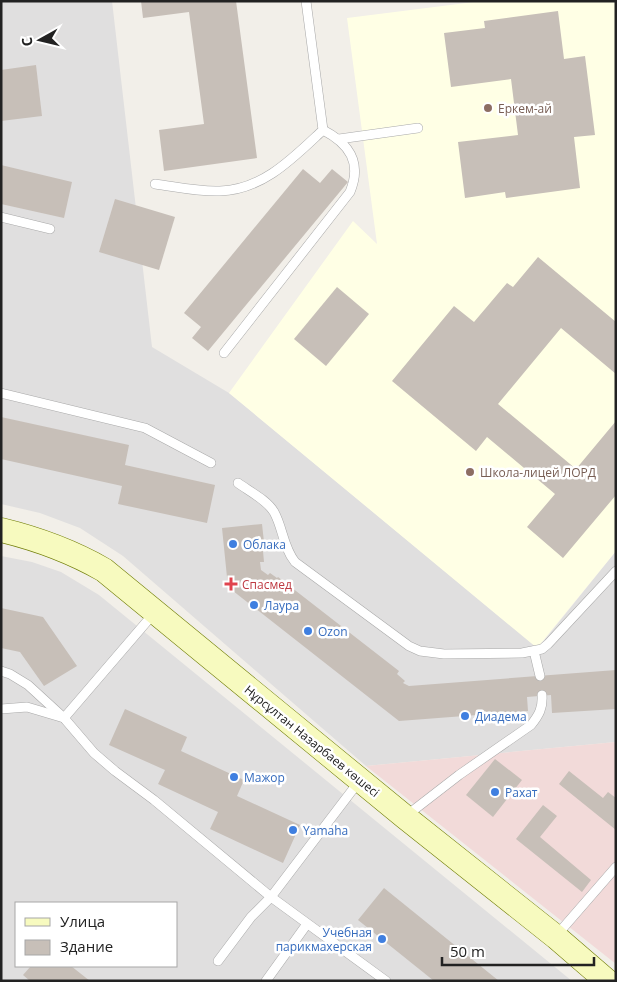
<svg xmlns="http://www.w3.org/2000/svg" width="617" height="982" viewBox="0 0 617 982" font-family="'Open Sans',sans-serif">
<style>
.residential{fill:#e0dfdf;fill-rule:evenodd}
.commercial{fill:#f2dad9}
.education{fill:#ffffe5}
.building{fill:#c7bfb8}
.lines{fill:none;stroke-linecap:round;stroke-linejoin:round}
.lane-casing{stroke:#a9a9a9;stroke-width:10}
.secondary-casing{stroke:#707d05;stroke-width:25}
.lane{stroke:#fff;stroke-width:9}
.secondary{stroke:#f7fabf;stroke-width:24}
.education-dot{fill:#8d6e63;stroke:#fff;stroke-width:2}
.shop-dot{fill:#3f7fe0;stroke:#fff;stroke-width:2}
.health-dot{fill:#e0444e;stroke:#fff;stroke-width:2}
.labels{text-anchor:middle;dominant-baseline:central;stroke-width:5;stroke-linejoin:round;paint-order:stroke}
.education-label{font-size:12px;fill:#785e54;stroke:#fff;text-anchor:start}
.shop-label{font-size:12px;fill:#366cbe;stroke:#fff;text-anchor:start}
.health-label{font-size:12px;fill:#be3a42;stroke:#fff;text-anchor:start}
.street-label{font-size:12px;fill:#222;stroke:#fff}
</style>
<rect width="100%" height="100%" fill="#f2efe9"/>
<g class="residential">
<polygon points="1,1 112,1 152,347 229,393 538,648 616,551 616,742 366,766 123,556 80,528 40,513 1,504"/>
<path d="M1,556L32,562L61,572L99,595L572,981H1ZM16,903H176V966H16Z"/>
</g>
<polygon class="commercial" points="616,742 616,964 366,766"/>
<polygon class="education" points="482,1 616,1 616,551 537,648 229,393 353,221 377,244 347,18"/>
<g class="building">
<polygon points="141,1 236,1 257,158 164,171 159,130 204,124 189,12 143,18"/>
<polygon points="558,11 564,59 585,56 595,135 574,137 580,188 506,198 505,192 465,198 458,142 518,135 511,79 451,87 444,33 485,28 484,21"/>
<polygon points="36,65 42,116 1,121 1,70"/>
<polygon points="1,165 72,182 64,218 1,204"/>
<polygon points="303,169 320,183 332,169 348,182 208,351 192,338 201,327 184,313"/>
<polygon points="115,199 175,217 159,270 99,252"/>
<polygon points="538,257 616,322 616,374 561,328 498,404 576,469 616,421 616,495 563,558 527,527 555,494 487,437 476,451 392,381 454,306 474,322 507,283 513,287"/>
<polygon points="337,287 369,314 326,366 294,339"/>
<polygon points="1,417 129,445 125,465 215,485 207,523 118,504 122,486 1,459"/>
<polygon points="262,524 265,551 263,551 264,562 260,562 261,570 268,575 270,573 277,578 278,577 399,671 397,674 405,681 403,683 409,686 616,670 616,709 552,713 551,695 527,697 528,711 399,721 228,587 222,528"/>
<polygon points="1,608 43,617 77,666 44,686 20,652 1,648"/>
<polygon points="125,709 187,737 181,751 244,780 237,796 300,825 283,863 210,829 218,812 158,784 165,770 109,745"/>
<polygon points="495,759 522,780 493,817 466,795"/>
<polygon points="569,771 603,798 608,792 616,798 616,830 559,784"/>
<polygon points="543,805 557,816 540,837 591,880 582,892 516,839"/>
<polygon points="384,888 499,981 434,981 358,920"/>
<polygon points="31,966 71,966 90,981 30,981 23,975"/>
</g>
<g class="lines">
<defs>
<g id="lane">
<polyline points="339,139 418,128"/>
<path d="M155,184C177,187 199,192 220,191C263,190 294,157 323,130L306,1"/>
<polyline points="1,217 50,229"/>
<path d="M224,353L350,192C362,163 350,144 323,130"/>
<polyline points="1,393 145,428 211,463"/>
<path d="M238,483C249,491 267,500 274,512C283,528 283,547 295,562L409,646L420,651L444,654L522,653L542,649L548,644L616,571"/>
<polyline points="534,651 540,676"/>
<polyline points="1,671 10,674 28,685 64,718 94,753 115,771 154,800 271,897 386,981"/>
<polyline points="1,709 27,707 64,718 155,612"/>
<path d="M406,816L459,775L531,725C539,715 543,708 542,695"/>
<polyline points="556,936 616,867"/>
<polyline points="218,961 251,917 271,897 360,780"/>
<polyline points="266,981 307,924"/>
</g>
<path id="secondary" d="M1,530C38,539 71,551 104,570L405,817L556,937L607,981"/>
</defs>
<use href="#lane" class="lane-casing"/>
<use href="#secondary" class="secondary-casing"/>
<use href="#lane" class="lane"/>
<use href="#secondary" class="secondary"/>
</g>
<g class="education-dot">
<circle cx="488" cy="108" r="5"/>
<circle cx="470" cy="472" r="5"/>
</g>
<g class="shop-dot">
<circle cx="233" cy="544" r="5"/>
<circle cx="254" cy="605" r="5"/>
<circle cx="308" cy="631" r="5"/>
<circle cx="465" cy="716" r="5"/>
<circle cx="234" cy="777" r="5"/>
<circle cx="495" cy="792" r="5"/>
<circle cx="293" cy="830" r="5"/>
<circle cx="382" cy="939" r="5"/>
</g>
<path class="health-dot" d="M228.5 576.5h5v5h5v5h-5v5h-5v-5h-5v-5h5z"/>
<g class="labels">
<g class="education-label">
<text x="498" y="108">Еркем-ай</text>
<text x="480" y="472">Школа-лицей ЛОРД</text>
</g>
<g class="shop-label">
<text x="243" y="544">Облака</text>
<text x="264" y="605">Лаура</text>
<text x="318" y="631">Ozon</text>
<text x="475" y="716">Диадема</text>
<text x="244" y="777">Мажор</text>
<text x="505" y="792">Рахат</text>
<text x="303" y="830">Yamaha</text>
<text x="372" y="932" text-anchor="end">Учебная<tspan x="372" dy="14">парикмахерская</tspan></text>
</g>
<g class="health-label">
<text x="242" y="584">Спасмед</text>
</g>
<g class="street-label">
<text transform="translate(312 741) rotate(39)">Нұрсұлтан Назарбаев көшесі</text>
</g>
</g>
<rect width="617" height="982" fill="none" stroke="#222222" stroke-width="5"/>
<rect x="15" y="902" width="162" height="65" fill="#ffffff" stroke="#a7a7a7"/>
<rect x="25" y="918" width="25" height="8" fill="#f7fabf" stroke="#a7a7a7"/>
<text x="60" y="927" font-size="15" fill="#222222">Улица</text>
<rect x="25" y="940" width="25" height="15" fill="#c7bfb8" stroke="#a7a7a7"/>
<text x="60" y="952" font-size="15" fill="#222222">Здание</text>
<g transform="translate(40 40) rotate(262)" stroke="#ffffff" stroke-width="4" paint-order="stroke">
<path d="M0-4L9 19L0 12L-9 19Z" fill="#222222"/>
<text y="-8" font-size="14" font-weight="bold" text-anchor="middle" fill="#222222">С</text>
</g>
<path d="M442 957v8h152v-8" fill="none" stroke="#222222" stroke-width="2.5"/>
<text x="450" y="957" font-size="15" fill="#222222" stroke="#ffffff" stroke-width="4" paint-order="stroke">50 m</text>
</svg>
